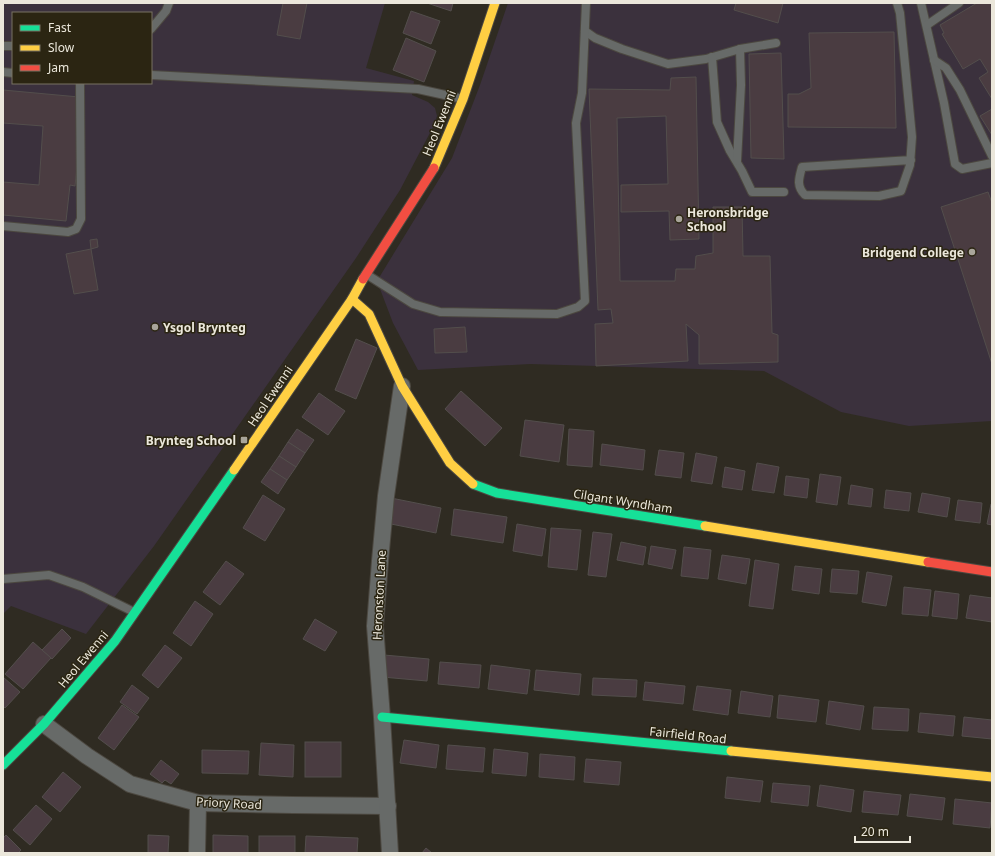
<svg xmlns="http://www.w3.org/2000/svg" width="995" height="856" viewBox="0 0 995 856" font-family="'Noto Sans',sans-serif">
<style>
.education{fill:#3b313d;fill-rule:evenodd}
.building{fill:#4a3c41;stroke:#534e4c}
.lines{fill:none;stroke-linecap:round;stroke-linejoin:round}
.lane-casing{stroke:#4c4840;stroke-width:10}
.street-casing{stroke:#4c4840;stroke-width:18}
.fast-casing{stroke:#4c4840;stroke-width:11}
.slow-casing{stroke:#4c4840;stroke-width:11}
.jam-casing{stroke:#4c4840;stroke-width:11}
.lane{stroke:#676a68;stroke-width:8}
.street{stroke:#676a68;stroke-width:16}
.fast{stroke:#16e098;stroke-width:9}
.slow{stroke:#ffcf43;stroke-width:9}
.jam{stroke:#f24e42;stroke-width:9}
.poi-dot{fill:#a9a59a;stroke:#2b2512;stroke-width:1.5}
.labels{text-anchor:middle;dominant-baseline:central;stroke-width:3;stroke-linejoin:round;paint-order:stroke}
.street-label{font-size:12px;fill:#ebe7db;stroke:#2b2512}
.poi-label{font-size:12px;font-weight:bold;fill:#ebe7db;stroke:#2b2512;text-anchor:start}
</style>
<rect width="100%" height="100%" fill="#2f2b22"/>
<g class="education">
<path d="M3,3H385L366,68L414,81L412,95L428,102L435,108L437,116L433,127L400,190L356,258L154,546L86,634L11,606L3,614ZM13,13H151V83H13Z"/>
<polygon points="508,3 992,3 992,421 909,426 841,412 764,371 530,364 418,370 393,323 377,281 452,158 480,85"/>
</g>
<g class="building">
<polygon points="283,3 307,3 300,39 277,35"/>
<polygon points="427,3 453,3 451,11"/>
<polygon points="736,3 783,3 778,23 734,10"/>
<polygon points="977,3 992,3 992,99 979,78 988,72 980,59 963,69 942,34 944,33 940,25"/>
<polygon points="411,11 440,21 431,44 403,33"/>
<polygon points="894,32 896,128 788,127 788,94 799,94 811,88 809,33"/>
<polygon points="406,38 436,51 424,82 393,70"/>
<polygon points="781,53 784,159 751,158 749,54"/>
<polygon points="696,77 699,239 670,240 669,211 621,212 621,185 668,184 666,116 617,118 620,281 675,281 676,269 695,269 696,256 713,253 713,207 742,207 743,256 770,256 772,333 778,335 778,362 699,364 699,335 686,324 688,361 596,366 595,324 613,323 611,309 598,310 589,89 670,90 671,78"/>
<polygon points="3,90 79,97 81,127 75,186 70,185 66,221 3,215 3,182 39,185 43,126 3,123"/>
<polygon points="992,109 992,135 980,116"/>
<polygon points="988,192 992,203 992,364 941,207"/>
<polygon points="97,239 98,247 91,249 90,240"/>
<polygon points="91,249 98,290 74,294 66,254"/>
<polygon points="465,327 467,352 435,353 434,329"/>
<polygon points="356,339 377,348 356,399 335,390"/>
<polygon points="461,391 502,428 485,446 445,409"/>
<polygon points="319,393 345,411 328,435 302,417"/>
<polygon points="525,420 564,425 559,462 520,456"/>
<polygon points="297,429 314,440 305,453 288,442"/>
<polygon points="569,429 594,431 592,467 567,465"/>
<polygon points="288,442 305,453 296,467 279,456"/>
<polygon points="602,444 645,450 643,470 600,465"/>
<polygon points="659,450 684,453 681,478 655,475"/>
<polygon points="696,453 717,457 712,484 691,481"/>
<polygon points="279,456 296,467 287,480 270,469"/>
<polygon points="757,463 779,467 774,493 752,490"/>
<polygon points="725,467 745,471 742,490 722,487"/>
<polygon points="270,469 287,480 278,494 261,482"/>
<polygon points="820,474 841,477 837,505 816,502"/>
<polygon points="786,476 809,479 807,498 784,495"/>
<polygon points="851,485 873,489 871,507 848,504"/>
<polygon points="886,490 911,493 909,511 884,508"/>
<polygon points="922,493 950,498 947,517 918,512"/>
<polygon points="263,495 285,509 265,541 243,528"/>
<polygon points="391,498 441,508 436,533 386,523"/>
<polygon points="958,500 982,503 980,523 955,520"/>
<polygon points="991,504 992,504 992,525 987,524"/>
<polygon points="454,509 507,517 503,543 451,535"/>
<polygon points="517,524 546,529 542,556 513,551"/>
<polygon points="551,528 581,530 577,570 548,567"/>
<polygon points="593,532 612,534 606,577 588,575"/>
<polygon points="621,542 646,547 643,565 617,560"/>
<polygon points="651,546 676,550 672,569 648,564"/>
<polygon points="684,547 711,550 708,579 681,576"/>
<polygon points="722,555 750,559 746,584 718,579"/>
<polygon points="755,560 779,564 773,609 749,606"/>
<polygon points="226,561 244,574 220,605 203,592"/>
<polygon points="795,566 822,569 819,594 792,590"/>
<polygon points="832,569 859,571 857,594 830,592"/>
<polygon points="867,572 892,576 886,606 862,602"/>
<polygon points="904,587 931,590 928,616 902,614"/>
<polygon points="935,591 959,594 957,619 932,616"/>
<polygon points="970,595 992,598 992,622 966,618"/>
<polygon points="195,601 213,614 191,646 173,633"/>
<polygon points="315,619 337,632 325,651 303,639"/>
<polygon points="62,629 71,638 52,659 42,650"/>
<polygon points="33,642 51,658 23,689 5,674"/>
<polygon points="165,645 182,658 158,688 142,675"/>
<polygon points="384,655 429,659 427,681 382,677"/>
<polygon points="440,662 481,665 479,688 438,684"/>
<polygon points="491,665 530,670 527,694 488,689"/>
<polygon points="536,670 581,674 579,695 534,690"/>
<polygon points="3,677 20,692 5,708 3,706"/>
<polygon points="593,678 637,680 636,697 592,695"/>
<polygon points="645,682 685,686 683,704 643,700"/>
<polygon points="132,685 149,698 137,714 120,702"/>
<polygon points="697,686 731,690 728,715 693,710"/>
<polygon points="741,691 773,696 770,717 738,713"/>
<polygon points="779,695 819,700 816,722 777,718"/>
<polygon points="829,701 864,706 860,730 826,724"/>
<polygon points="122,705 139,717 114,750 98,738"/>
<polygon points="874,707 909,709 908,731 872,729"/>
<polygon points="920,713 955,716 953,736 918,732"/>
<polygon points="964,717 992,720 992,739 962,736"/>
<polygon points="404,740 439,745 436,768 400,763"/>
<rect x="305" y="742" width="36" height="35"/>
<polygon points="261,743 294,745 293,777 259,775"/>
<polygon points="448,745 485,748 483,772 446,769"/>
<polygon points="494,749 528,753 526,776 492,773"/>
<polygon points="202,750 249,751 248,774 202,773"/>
<polygon points="540,754 575,757 574,780 539,777"/>
<polygon points="586,759 621,762 619,785 584,782"/>
<polygon points="161,760 179,774 171,784 165,780 162,783 150,774"/>
<polygon points="63,772 81,787 60,812 42,797"/>
<polygon points="727,777 763,781 760,802 725,798"/>
<polygon points="773,783 810,786 808,806 771,802"/>
<polygon points="820,785 854,790 851,812 817,806"/>
<polygon points="864,791 901,795 898,815 862,812"/>
<polygon points="910,794 945,798 942,820 907,816"/>
<polygon points="955,799 992,803 990,828 953,824"/>
<polygon points="36,805 52,819 30,845 13,830"/>
<polygon points="6,835 21,850 18,853 3,853 3,838"/>
<polygon points="148,835 169,836 168,853 148,853"/>
<polygon points="213,835 248,836 248,853 213,853"/>
<rect x="259" y="836" width="36" height="17"/>
<polygon points="306,836 358,838 357,853 305,853"/>
<polygon points="426,848 432,853 422,853"/>
</g>
<g class="lines">
<defs>
<g id="lane">
<path d="M897,3L900,13L912,137L910,165L901,191L879,196L805,195C796,186 799,178 802,167L911,160"/>
<polyline points="921,3 944,103 955,164 962,169 992,163"/>
<polyline points="927,25 959,3"/>
<polyline points="151,29 166,11 169,3"/>
<polyline points="585,31 595,38 622,49 668,64 706,59 740,49 776,43"/>
<polyline points="3,46 13,46"/>
<polyline points="712,57 717,122 730,151 742,171 752,192 784,192"/>
<polyline points="934,60 946,68 960,90 992,156"/>
<polyline points="3,72 13,73"/>
<polyline points="151,75 418,89 463,99"/>
<polyline points="737,161 741,85 740,49"/>
<polyline points="3,226 68,232 76,229 81,219 80,83"/>
<polyline points="366,274 413,304 440,312 557,314 578,307 585,301 576,123 582,93 586,3"/>
<polyline points="3,579 49,575 83,587 134,612"/>
</g>
<g id="street">
<polyline points="44,724 87,756 130,784 198,803 293,805 388,806"/>
<polyline points="197,853 198,803"/>
<polyline points="390,853 382,717 375,626 380,561 386,496 402,386"/>
</g>
<g id="fast">
<polyline points="473,484 497,493 705,526"/>
<polyline points="382,717 731,751"/>
<polyline points="3,765 44,724 115,641 234,470"/>
</g>
<g id="slow">
<polyline points="434,168 463,99 495,3"/>
<polyline points="352,299 369,314 402,386 450,463 473,484"/>
<polyline points="234,470 352,299 363,279"/>
<polyline points="705,526 928,562"/>
<polyline points="731,751 992,777"/>
</g>
<g id="jam">
<polyline points="363,279 434,168"/>
<polyline points="928,562 992,572"/>
</g>
</defs>
<use href="#lane" class="lane-casing"/>
<use href="#street" class="street-casing"/>
<use href="#fast" class="fast-casing"/>
<use href="#slow" class="slow-casing"/>
<use href="#jam" class="jam-casing"/>
<use href="#lane" class="lane"/>
<use href="#street" class="street"/>
<use href="#fast" class="fast"/>
<use href="#slow" class="slow"/>
<use href="#jam" class="jam"/>
</g>
<g class="poi-dot">
<circle cx="679" cy="219" r="4"/>
<circle cx="972" cy="252" r="4"/>
<circle cx="155" cy="327" r="4"/>
<rect x="240" y="436" width="8" height="8" rx="2"/>
</g>
<g class="labels">
<g class="street-label">
<text transform="translate(439 123) rotate(-68)">Heol Ewenni</text>
<text transform="translate(270 396) rotate(-56)">Heol Ewenni</text>
<text transform="translate(623 501) rotate(9)">Cilgant Wyndham</text>
<text transform="translate(379 595) rotate(-87)">Heronston Lane</text>
<text transform="translate(83 659) rotate(-50)">Heol Ewenni</text>
<text transform="translate(688 735) rotate(6)">Fairfield Road</text>
<text transform="translate(229 803) rotate(3)">Priory Road</text>
</g>
<g class="poi-label">
<text x="687" y="212">Heronsbridge<tspan x="687" dy="14">School</tspan></text>
<text x="964" y="252" text-anchor="end">Bridgend College</text>
<text x="163" y="327">Ysgol Brynteg</text>
<text x="236" y="440" text-anchor="end">Brynteg School</text>
</g>
</g>
<rect width="995" height="856" fill="none" stroke="#ebe7db" stroke-width="8"/>
<rect x="12" y="12" width="140" height="72" fill="#2b2512" stroke="#787362"/>
<rect x="20" y="25" width="20" height="6" fill="#16e098" stroke="#787362"/>
<text x="48" y="32" font-size="12" fill="#ebe7db">Fast</text>
<rect x="20" y="45" width="20" height="6" fill="#ffcf43" stroke="#787362"/>
<text x="48" y="52" font-size="12" fill="#ebe7db">Slow</text>
<rect x="20" y="65" width="20" height="6" fill="#f24e42" stroke="#787362"/>
<text x="48" y="72" font-size="12" fill="#ebe7db">Jam</text>
<path d="M855 836v6h55v-6" fill="none" stroke="#ebe7db" stroke-width="2"/>
<text x="861" y="836" font-size="12" fill="#ebe7db" stroke="#2b2512" stroke-width="3" paint-order="stroke">20 m</text>
</svg>
